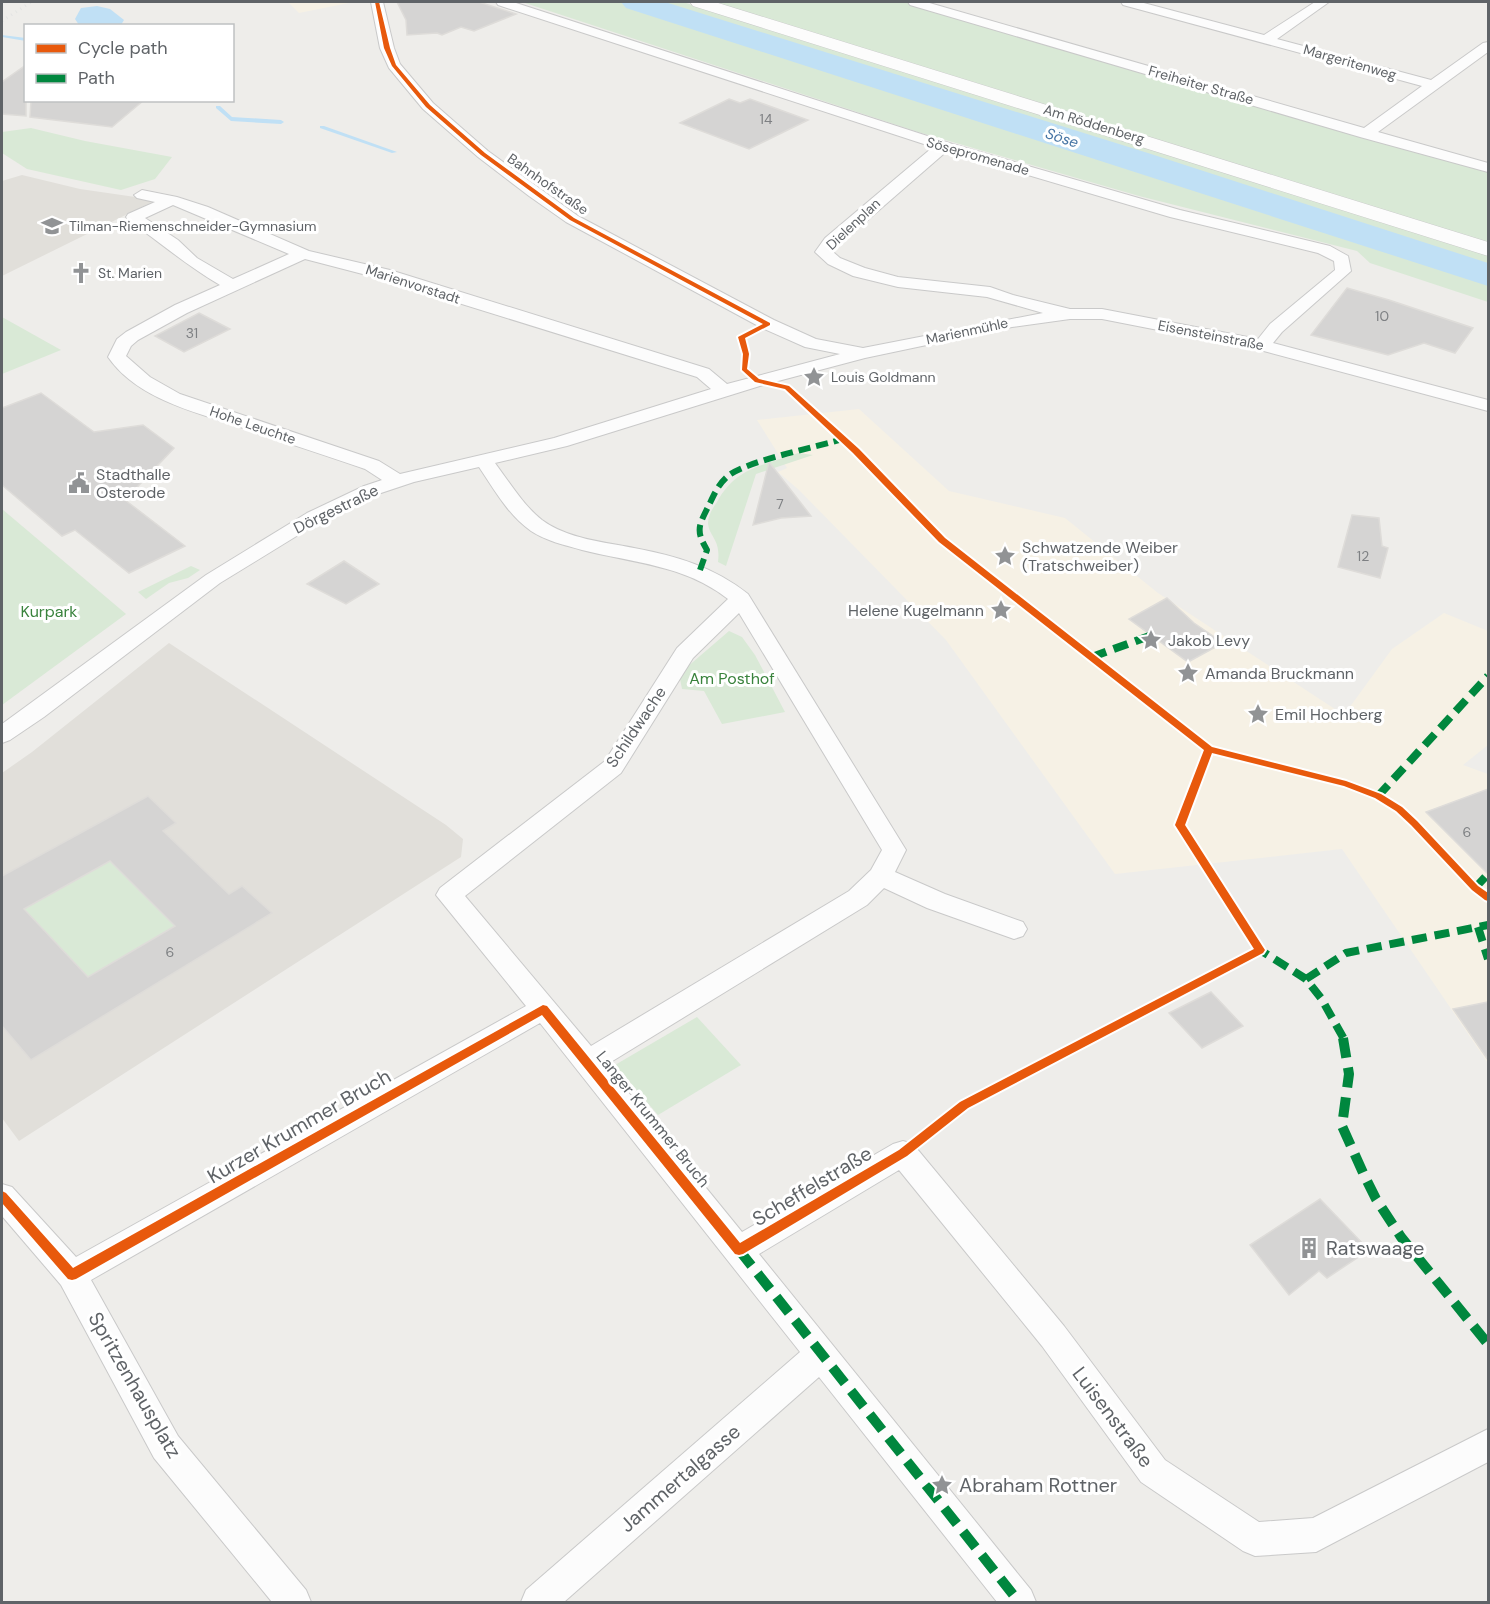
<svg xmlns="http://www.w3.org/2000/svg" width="1490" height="1604" viewBox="0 0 1490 1604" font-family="'DM Sans',sans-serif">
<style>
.commercial{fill:#f6f1e5}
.education{fill:#e1dfda}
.green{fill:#d9e9d6}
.water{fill:#c0e0f5}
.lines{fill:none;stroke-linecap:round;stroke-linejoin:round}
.stream{fill:#c0e0f5;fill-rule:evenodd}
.river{fill:#c0e0f5;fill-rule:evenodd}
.building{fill:#d5d4d3;stroke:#dedcd9;stroke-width:1.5;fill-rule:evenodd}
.street-casing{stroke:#c9c9c9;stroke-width:2}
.secondary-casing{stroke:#cbcbcb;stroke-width:1}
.street{fill:#fcfcfc;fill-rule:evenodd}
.secondary{fill:#fcfcfc;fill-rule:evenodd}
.rail{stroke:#e3e4e3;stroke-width:3;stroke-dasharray:1 4.5;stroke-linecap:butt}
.quiet-far2{stroke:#00873e;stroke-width:6;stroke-dasharray:12 6;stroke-linecap:butt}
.quiet-far1{stroke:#00873e;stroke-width:8;stroke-dasharray:15 8;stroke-linecap:butt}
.quiet{stroke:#00873e;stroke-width:10;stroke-dasharray:20 10;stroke-linecap:butt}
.cycleway-casing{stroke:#fff;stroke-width:4}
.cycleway{fill:#e8590c;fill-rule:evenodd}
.labels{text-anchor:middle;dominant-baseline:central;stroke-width:6;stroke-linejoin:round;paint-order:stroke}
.far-street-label{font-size:14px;fill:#5f6367;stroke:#fff}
.number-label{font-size:14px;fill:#7e8083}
.far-poi-label{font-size:14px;fill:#5f6367;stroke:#fff;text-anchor:start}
.far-water-label{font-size:15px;font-style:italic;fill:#4775a4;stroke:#fff}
.poi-label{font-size:16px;fill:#5f6367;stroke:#fff;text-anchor:start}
.street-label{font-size:16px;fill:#5f6367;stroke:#fff}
.park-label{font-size:16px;fill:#3a833d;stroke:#fff}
.near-street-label{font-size:20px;fill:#5f6367;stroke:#fff}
.near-poi-label{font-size:20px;fill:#5f6367;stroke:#fff;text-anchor:start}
</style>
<rect width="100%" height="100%" fill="#eeedea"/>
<g class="commercial">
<polygon points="288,2 348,2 349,3 299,13"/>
<polygon points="859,409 949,491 1065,518 1158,593 1344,715 1392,649 1444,613 1488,631 1488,745 1463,765 1488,774 1488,1063 1342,849 1115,874 946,640 799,490 778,472 787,468 757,420"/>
</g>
<g class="education">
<polygon points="22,175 80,189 156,200 2,276 2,181"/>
<polygon points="169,643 446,825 463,839 461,857 19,1141 2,1118 2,773 32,752"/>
</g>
<g class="green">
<polygon points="522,2 683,2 1476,251 1488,255 1488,302 1370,263 1357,251 1139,196 918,132"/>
<polygon points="713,2 907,2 1488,171 1488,247"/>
<polygon points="31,128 85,141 172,157 155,179 121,190 27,169 2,153 2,132"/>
<polygon points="2,317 61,350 2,374"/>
<path d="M798,453L813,455L756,474L726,566L718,562C721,539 709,537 708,523C708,515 713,508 717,502C736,467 763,466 798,453Z"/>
<polygon points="2,509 126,614 2,705"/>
<polygon points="191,566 200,570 188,578 169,583 146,599 138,592"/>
<polygon points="729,631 742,637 755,655 785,712 722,724 704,691 682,689 679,674"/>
<polygon points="110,861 175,926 88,977 24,909"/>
<polygon points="697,1017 741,1065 658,1115 615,1065"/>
</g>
<polygon class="water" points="97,6 110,9 124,20 121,25 79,25 75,19 81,8"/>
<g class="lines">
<g class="stream">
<polygon points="2,35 26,38 26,41 2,37"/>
<polygon points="216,106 220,106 232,117 281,120 284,122 281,124 231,121 216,108"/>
<polygon points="320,126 324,126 397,152 392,153 320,128"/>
</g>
<polygon class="river" points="621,2 665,2 1151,154 1488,263 1488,286 626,8"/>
</g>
<g class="building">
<polygon points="397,2 479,2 516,14 474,31 461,27 442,35 437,33 407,35 406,20"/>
<polygon points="26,65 26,116 2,114 2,82"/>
<polygon points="729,99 740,103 750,99 808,120 749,149 680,123"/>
<polygon points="31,100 144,100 112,127 30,117"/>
<polygon points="1347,288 1389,300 1473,328 1455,353 1424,343 1388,355 1311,335"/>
<polygon points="199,313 230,329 184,352 155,336"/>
<polygon points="41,393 94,432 143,425 174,448 125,500 185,546 129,573 75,530 62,536 2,485 2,408"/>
<polygon points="769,462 811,516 781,518 753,525"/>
<polygon points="1352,515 1379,518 1382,546 1388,548 1380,578 1338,567"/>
<polygon points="344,561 379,584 346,604 307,584"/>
<polygon points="1167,598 1194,623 1223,643 1188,662 1129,619"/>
<polygon points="1488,789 1488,874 1426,812"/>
<path d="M148,796L176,823L163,831L229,894L242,886L272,913L31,1060L2,1026V876ZM110,861L175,926L88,977L24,909Z"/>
<polygon points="1211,992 1243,1026 1202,1048 1169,1013"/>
<polygon points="1488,1002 1488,1060 1453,1009"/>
<polygon points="1320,1199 1369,1250 1327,1278 1319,1271 1289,1295 1250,1245"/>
</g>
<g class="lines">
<defs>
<g id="street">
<path d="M371,2H383L394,48L400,64L433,103L488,151L578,216L774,320L816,339L863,348L1043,313L987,297L898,287L853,276L828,264L815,252L825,238L933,147L498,5L496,2H513L949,143L1180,210L1330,246L1348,256L1351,271L1282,332L1273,343L1488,400V411L1260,350L1102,319H1070L1012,327L865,358L763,385L567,446L495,463C510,483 523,505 542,520C568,539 604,542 634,548C677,556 714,567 748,594L906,850L895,872L945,894L1023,922L1027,929L1023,936L1014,939L927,908L884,888L867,905L606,1065L742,1232L893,1144L903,1141L913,1144L1064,1326L1165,1460L1259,1522L1313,1518L1488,1429V1462L1316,1552L1255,1556L1243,1551L1141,1482L1042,1346L899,1170L759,1254L1031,1590L1036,1602H997L819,1377L564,1602H521L526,1590L800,1352L540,1023L91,1280L178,1436L306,1590L311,1602H272L154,1458L61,1285L2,1216V1184L12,1187L76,1257L526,1006L436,895L440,888L605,761L677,648L728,599C685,565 634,563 582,550C565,545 546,541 531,531C508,515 494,489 479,467L414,482L378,494L321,521L220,583L44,717L10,740L2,743V724L206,575L307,513L364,486L382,480L365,469C328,456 290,444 252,431C204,414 139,402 108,357L117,339L126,332L175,305L220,285C187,266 160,242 128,220L126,217L128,214L155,202L137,198L134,195L142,190L177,197L208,207L309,251L390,270L709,369L727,384L840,354L805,347L762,328L566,222L529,196L478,157L423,109L389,68L380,48ZM947,151L1170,217L1318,253L1334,261L1335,270L1270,324L1258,339L1102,309H1070L1013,295L990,287L898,277L865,268L840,258L832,251ZM173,205L289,254L233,279L197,258L178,240L145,218ZM305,259L378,278L697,377L711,389L554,438L400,474L379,461L180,394L150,377L126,356L131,346L138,340L187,313ZM739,613L882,850L871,870L849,891L591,1046L465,896L621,773L693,658Z"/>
<polygon points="908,2 926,2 1364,128 1422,86 1123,5 1121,2 1140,2 1264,35 1315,2 1329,2 1277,39 1431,80 1483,43 1488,42 1488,52 1378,132 1488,163 1488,172 1360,137 910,5"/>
</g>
<polygon id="secondary" points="690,2 715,2 1488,242 1488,256 693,6"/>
</defs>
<use href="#street" class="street-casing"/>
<use href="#secondary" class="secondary-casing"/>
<use href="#street" class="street"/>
<use href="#secondary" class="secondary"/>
<polyline class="rail" points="2,21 31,2"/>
<path class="quiet-far2" d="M700,570L707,550C696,531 698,527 708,507C713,497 718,484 728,476C746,461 817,447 843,439"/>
<g class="quiet-far1">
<polyline points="1092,657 1152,635"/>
<polyline points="1378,796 1488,676"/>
<polyline points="1475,888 1488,874"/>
<polyline points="1478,927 1488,959"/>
<polyline points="1257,945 1260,950 1306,979 1321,998 1344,1039"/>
<polyline points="1306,979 1346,953 1488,925"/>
</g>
<g class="quiet">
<polyline points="1343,1038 1349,1074 1342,1126 1364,1175 1376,1199 1401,1237 1488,1344"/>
<polyline points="739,1250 1019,1602"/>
</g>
<defs>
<polygon id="cycleway" points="375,2 379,2 390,48 396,65 430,105 485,153 574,218 770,323 770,325 745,338 749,354 747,369 759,379 789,386 859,449 945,538 1212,747 1346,781 1381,794 1402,807 1417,821 1478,886 1488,893 1488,901 1485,900 1472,890 1411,825 1396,811 1375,798 1344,786 1212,753 1185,825 1263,947 1265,950 1263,953 968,1108 907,1156 743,1254 739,1255 735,1254 542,1015 76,1279 72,1280 68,1279 2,1203 2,1191 6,1193 73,1268 543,1005 547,1006 740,1243 899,1150 960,1102 1254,949 1175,825 1204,750 939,542 853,453 785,389 755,382 742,370 743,354 738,337 763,324 570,220 481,155 426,107 392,66 384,48"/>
</defs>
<use href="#cycleway" class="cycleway-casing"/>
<use href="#cycleway" class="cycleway"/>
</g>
<defs>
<symbol id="school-bare" viewBox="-9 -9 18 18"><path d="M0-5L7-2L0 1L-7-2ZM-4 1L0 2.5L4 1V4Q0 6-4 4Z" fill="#919395" stroke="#fff" stroke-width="2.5" paint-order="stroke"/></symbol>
<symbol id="church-bare" viewBox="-9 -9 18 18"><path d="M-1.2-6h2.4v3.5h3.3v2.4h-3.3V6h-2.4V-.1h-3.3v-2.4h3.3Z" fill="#919395" stroke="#fff" stroke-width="2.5" paint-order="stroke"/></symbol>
<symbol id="sight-bare" viewBox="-9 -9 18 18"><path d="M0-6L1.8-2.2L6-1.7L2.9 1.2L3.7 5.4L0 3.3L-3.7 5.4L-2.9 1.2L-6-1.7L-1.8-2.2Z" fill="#919395" stroke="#fff" stroke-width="2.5" paint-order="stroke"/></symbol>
<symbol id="civic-bare" viewBox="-9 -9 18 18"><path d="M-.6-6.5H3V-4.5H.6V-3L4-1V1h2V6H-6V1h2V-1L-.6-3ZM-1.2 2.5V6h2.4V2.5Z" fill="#919395" stroke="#fff" stroke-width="2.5" paint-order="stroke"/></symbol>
<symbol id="building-bare" viewBox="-9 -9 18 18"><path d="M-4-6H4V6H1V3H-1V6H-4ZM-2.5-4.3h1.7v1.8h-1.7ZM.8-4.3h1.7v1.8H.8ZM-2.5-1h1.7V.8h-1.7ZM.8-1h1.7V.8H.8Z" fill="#919395" stroke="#fff" stroke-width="2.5" paint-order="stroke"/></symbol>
</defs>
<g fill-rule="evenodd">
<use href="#school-bare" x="37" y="211" width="30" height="30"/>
<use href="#church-bare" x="66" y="258" width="30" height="30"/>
<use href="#sight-bare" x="799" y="362" width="30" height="30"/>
<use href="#civic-bare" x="64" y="468" width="30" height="30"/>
<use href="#sight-bare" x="990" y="541" width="30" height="30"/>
<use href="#sight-bare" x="986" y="595" width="30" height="30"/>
<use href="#sight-bare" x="1136" y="625" width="30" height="30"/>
<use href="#sight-bare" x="1173" y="658" width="30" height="30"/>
<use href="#sight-bare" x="1243" y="699" width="30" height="30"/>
<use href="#building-bare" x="1294" y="1233" width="30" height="30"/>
<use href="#sight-bare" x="927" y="1470" width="30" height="30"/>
</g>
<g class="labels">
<g class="far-street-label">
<text transform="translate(1350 62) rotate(16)">Margeritenweg</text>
<text transform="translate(1201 85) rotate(16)">Freiheiter Straße</text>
<text transform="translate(1094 124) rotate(17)">Am Röddenberg</text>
<text transform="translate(978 156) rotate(16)">Sösepromenade</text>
<text transform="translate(548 184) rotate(35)">Bahnhofstraße</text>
<text transform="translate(853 224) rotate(-43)">Dielenplan</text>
<text transform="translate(413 284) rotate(18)">Marienvorstadt</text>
<text transform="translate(967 331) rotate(-12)">Marienmühle</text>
<text transform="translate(1211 335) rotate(11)">Eisensteinstraße</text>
<text transform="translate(253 425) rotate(19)">Hohe Leuchte</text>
</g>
<g class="number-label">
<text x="766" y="119">14</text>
<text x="1382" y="316">10</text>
<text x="192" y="333">31</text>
<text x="780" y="504">7</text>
<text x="1363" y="556">12</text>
<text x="1467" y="832">6</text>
<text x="170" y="952">6</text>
</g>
<g class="far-poi-label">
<text x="69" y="226">Tilman-Riemenschneider-Gymnasium</text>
<text x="98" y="273">St. Marien</text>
<text x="831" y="377">Louis Goldmann</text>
</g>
<g class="far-water-label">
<text transform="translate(1062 138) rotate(18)">Söse</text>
</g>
<g class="poi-label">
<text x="96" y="474">Stadthalle<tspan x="96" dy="18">Osterode</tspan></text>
<text x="1022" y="547">Schwatzende Weiber<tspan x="1022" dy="18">(Tratschweiber)</tspan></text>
<text x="984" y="610" text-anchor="end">Helene Kugelmann</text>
<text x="1168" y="640">Jakob Levy</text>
<text x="1205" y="673">Amanda Bruckmann</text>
<text x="1275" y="714">Emil Hochberg</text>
</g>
<g class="street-label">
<text transform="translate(336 509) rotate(-26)">Dörgestraße</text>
<text transform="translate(636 727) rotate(-56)">Schildwache</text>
<text transform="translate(653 1119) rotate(51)">Langer Krummer Bruch</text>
</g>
<g class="park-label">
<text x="49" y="611">Kurpark</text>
<text x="732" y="678">Am Posthof</text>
</g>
<g class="near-street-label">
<text transform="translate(299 1126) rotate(-30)">Kurzer Krummer Bruch</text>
<text transform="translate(812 1186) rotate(-31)">Scheffelstraße</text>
<text transform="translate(135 1385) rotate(60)">Spritzenhausplatz</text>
<text transform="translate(1113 1417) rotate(53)">Luisenstraße</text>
<text transform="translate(680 1478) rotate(-41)">Jammertalgasse</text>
</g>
<g class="near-poi-label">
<text x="1326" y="1248">Ratswaage</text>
<text x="959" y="1485">Abraham Rottner</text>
</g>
</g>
<rect width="1490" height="1604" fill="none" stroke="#5f6367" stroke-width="6"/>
<rect x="24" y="24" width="210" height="78" fill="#ffffff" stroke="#bfc1c2" stroke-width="1.5"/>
<rect x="36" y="44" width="30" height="9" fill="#e8590c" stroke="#bfc1c2" stroke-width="1.5"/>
<text x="78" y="54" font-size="18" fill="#5f6367">Cycle path</text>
<rect x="36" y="74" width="30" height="9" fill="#00873e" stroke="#bfc1c2" stroke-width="1.5"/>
<text x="78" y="84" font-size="18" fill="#5f6367">Path</text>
</svg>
